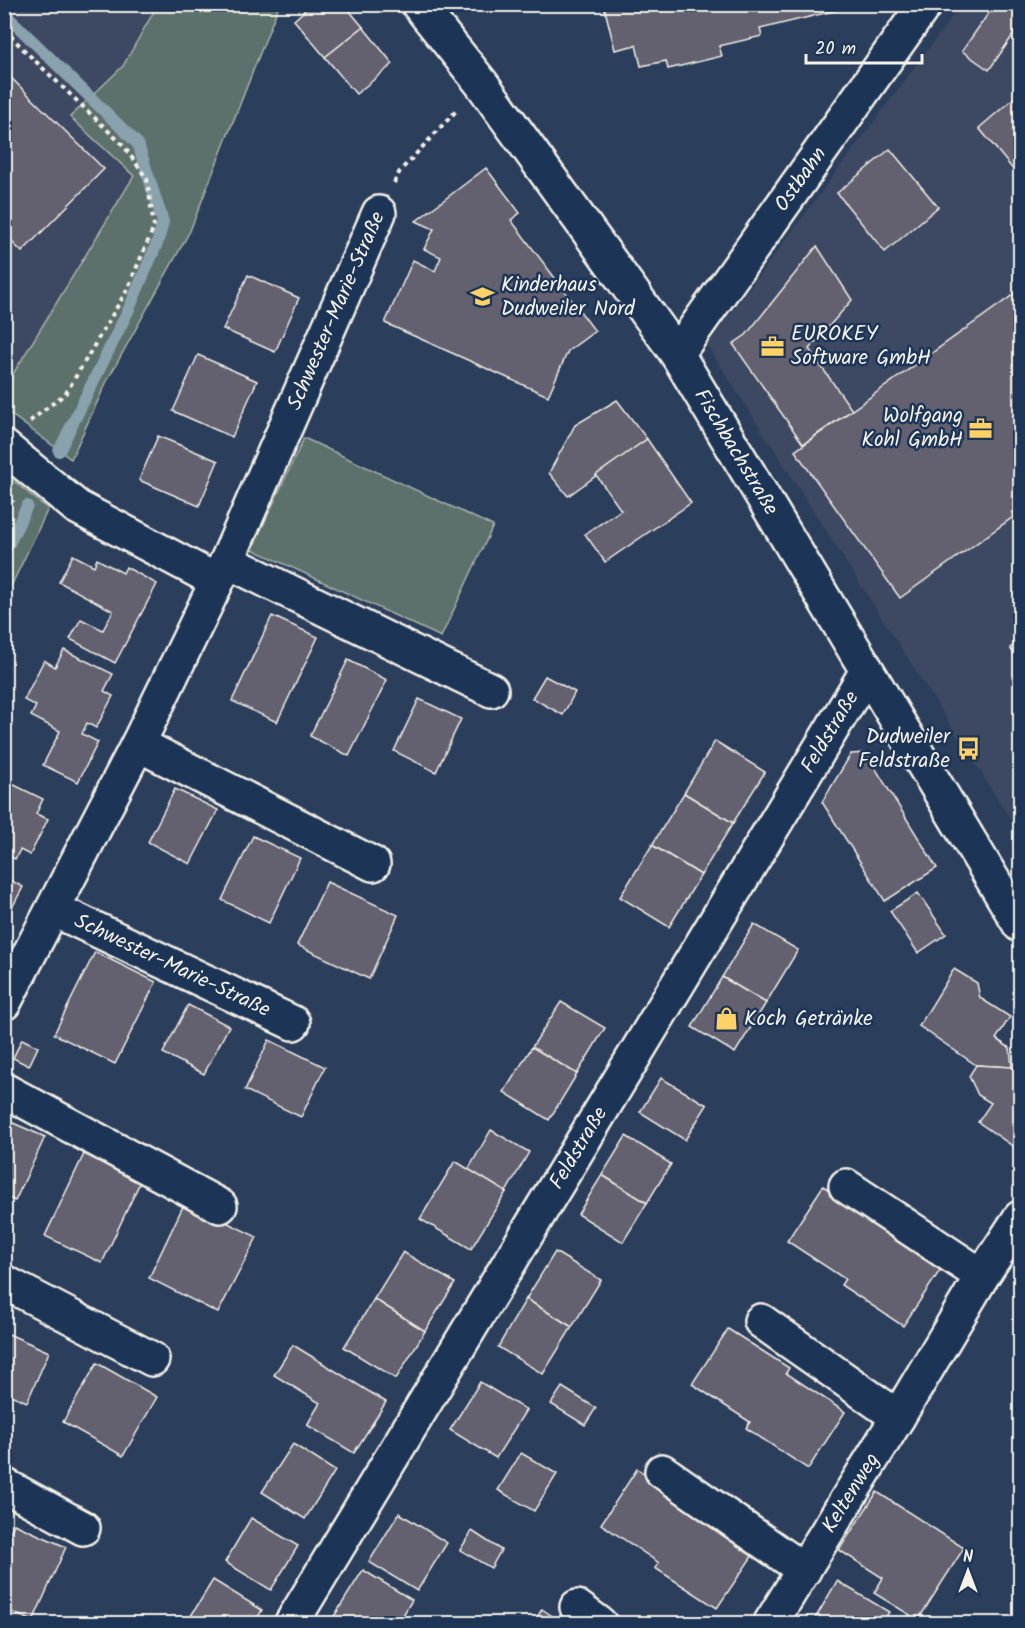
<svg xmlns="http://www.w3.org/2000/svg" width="1025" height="1628" viewBox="0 0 1025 1628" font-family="Kalam,sans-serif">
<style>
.built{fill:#3c4862}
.green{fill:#5d716c;stroke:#a8b1aa;stroke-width:1.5}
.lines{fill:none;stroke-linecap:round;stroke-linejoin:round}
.stream{stroke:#89a2ae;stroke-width:12}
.building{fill:#63606f;stroke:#f4f1e8;stroke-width:1.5}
.street-casing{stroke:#f4f1e8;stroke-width:38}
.secondary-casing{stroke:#f4f1e8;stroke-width:38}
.path{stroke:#f4f1e8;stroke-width:4;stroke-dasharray:4.5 4.5;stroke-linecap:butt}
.street{stroke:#1d3557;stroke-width:33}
.secondary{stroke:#1d3557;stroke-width:33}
.labels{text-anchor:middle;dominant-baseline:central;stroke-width:5;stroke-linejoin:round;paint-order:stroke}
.street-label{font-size:21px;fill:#f4f1e8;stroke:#1d3557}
.poi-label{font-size:21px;fill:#f4f1e8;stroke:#1d3557;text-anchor:start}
</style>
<rect width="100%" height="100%" fill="#2b3e5c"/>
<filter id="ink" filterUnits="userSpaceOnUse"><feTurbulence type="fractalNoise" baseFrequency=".0167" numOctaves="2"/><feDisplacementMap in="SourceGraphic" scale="12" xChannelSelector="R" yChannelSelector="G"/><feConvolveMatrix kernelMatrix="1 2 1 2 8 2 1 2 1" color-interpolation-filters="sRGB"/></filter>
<g filter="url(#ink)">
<g class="built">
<polygon points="5,5 158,5 123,66 70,117 134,176 5,387"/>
<polygon points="961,5 1020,5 1020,834 707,345"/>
</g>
<g class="green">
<polygon points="158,4 279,5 190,231 107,381 71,459 5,410 5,387 134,176 70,117 123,66"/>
<polygon points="304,438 493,526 441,637 252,549"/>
<polygon points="5,474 48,509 5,599"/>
</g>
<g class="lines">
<g class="stream">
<polyline points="4,13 138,144 163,222 158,241 129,309 59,451"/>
<polyline points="4,554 27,506"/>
</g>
</g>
<g class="building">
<polygon points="312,4 344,4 363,27 325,57 294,20"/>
<polygon points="594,4 850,4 850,7 760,29 762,36 719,46 722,56 668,69 666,61 641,66 636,45 615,50 604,6 595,8"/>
<polygon points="995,4 1020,4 1020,25 989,70 962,51"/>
<polygon points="363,27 393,64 356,94 325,57"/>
<polygon points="4,71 104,169 22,252 4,234"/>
<polygon points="1020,93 1020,178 979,128"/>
<polygon points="890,149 938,207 885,252 837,193"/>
<polygon points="486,168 520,213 511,220 595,331 568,351 548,396 385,323 413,260 435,271 441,257 424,249 434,229 416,221"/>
<polygon points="817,246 852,300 809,349 852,410 803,444 733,344 746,335"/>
<polygon points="248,275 299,298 275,352 223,329"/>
<polygon points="1020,290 1020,512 900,598 795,451"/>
<polygon points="198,355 257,381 232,437 173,411"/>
<polygon points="617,400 647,439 568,496 549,473 575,425"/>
<polygon points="158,436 218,461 199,506 139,480"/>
<polygon points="647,439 691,503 605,562 585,534 621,510 596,475"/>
<polygon points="73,555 94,566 97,559 123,573 126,567 157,584 115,663 70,639 81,619 103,630 113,611 59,582"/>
<polygon points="272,616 318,637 277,722 232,701"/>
<polygon points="1020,641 1020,663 1010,648"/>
<polygon points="64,650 113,674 104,691 113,696 96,728 87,723 82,734 98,742 78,782 43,765 60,731 31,716 36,706 24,700 44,660 55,667"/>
<polygon points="348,660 387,680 349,756 310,736"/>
<polygon points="545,676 575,692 563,715 532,698"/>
<polygon points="419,699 461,719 436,772 394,751"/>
<polygon points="715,741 765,772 733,823 684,793"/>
<polygon points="866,753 937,868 885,901 822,802 851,754"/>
<polygon points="4,780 43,799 36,814 48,819 30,855 20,850 15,859 4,854"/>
<polygon points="175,789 218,810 190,864 148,842"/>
<polygon points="684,793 733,823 701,875 652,845"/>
<polygon points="253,836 300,858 269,923 222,900"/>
<polygon points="652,845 701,875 669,927 620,897"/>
<polygon points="4,877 23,887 5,921 4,921"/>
<polygon points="327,882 398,915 369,979 297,945"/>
<polygon points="918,893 946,934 918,953 890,911"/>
<polygon points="754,924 798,950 766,1003 722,977"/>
<polygon points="95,952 156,982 115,1064 54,1034"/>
<polygon points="954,969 977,983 980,998 1010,1017 996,1039 1010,1048 1012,1067 976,1065 919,1026"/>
<polygon points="722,977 766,1003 735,1053 692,1027"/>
<polygon points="561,1002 605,1028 577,1074 532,1047"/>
<polygon points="188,1005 229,1026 204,1074 163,1053"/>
<polygon points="22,1039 38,1047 29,1066 13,1058"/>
<polygon points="269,1040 325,1067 301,1117 245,1090"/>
<polygon points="532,1047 577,1074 549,1120 504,1092"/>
<polygon points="976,1065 1012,1067 1020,1072 1020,1151 978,1122 991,1103 978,1095 969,1076"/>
<polygon points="661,1078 707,1105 685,1140 640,1112"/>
<polygon points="4,1119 45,1137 15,1201 4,1196"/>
<polygon points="491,1130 529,1152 506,1192 468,1170"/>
<polygon points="626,1136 671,1164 647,1203 602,1175"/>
<polygon points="84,1154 141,1180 102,1263 45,1236"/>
<polygon points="455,1161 506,1192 471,1249 420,1219"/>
<polygon points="602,1175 647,1203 623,1242 578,1214"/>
<polygon points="823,1186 884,1225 881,1230 941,1269 903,1326 841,1285 845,1279 787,1241"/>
<polygon points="185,1202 257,1237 218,1313 149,1278"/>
<polygon points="403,1252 455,1283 425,1331 374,1299"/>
<polygon points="555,1252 601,1280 572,1327 526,1299"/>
<polygon points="374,1299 425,1331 396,1379 344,1347"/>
<polygon points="526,1299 572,1327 543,1374 498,1347"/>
<polygon points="728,1329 789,1368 786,1373 845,1412 808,1469 746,1428 750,1422 692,1384"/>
<polygon points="4,1332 49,1352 27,1402 4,1392"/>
<polygon points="293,1345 386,1402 354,1453 307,1425 320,1403 274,1375"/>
<polygon points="97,1363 157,1397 123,1456 63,1422"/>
<polygon points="480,1382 526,1410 496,1458 450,1430"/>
<polygon points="562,1387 596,1408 585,1425 551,1404"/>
<polygon points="293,1444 335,1471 305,1519 262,1492"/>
<polygon points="521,1453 557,1474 534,1511 498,1490"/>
<polygon points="637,1469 698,1508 755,1552 717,1608 655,1568 659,1563 601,1524"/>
<polygon points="877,1492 964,1548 918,1620 874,1593 883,1578 839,1550"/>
<polygon points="399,1513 447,1543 417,1591 369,1562"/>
<polygon points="251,1518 298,1546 271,1590 225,1562"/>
<polygon points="14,1524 66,1547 33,1621 4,1609 4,1545"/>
<polygon points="472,1531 501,1550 491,1568 460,1550"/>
<polygon points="363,1570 412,1600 398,1624 342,1624 333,1618"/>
<polygon points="213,1580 262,1610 254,1624 186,1624"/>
<polygon points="837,1581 889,1612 882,1624 812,1624"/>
<polygon points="542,1609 564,1624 533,1624"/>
</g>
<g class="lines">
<defs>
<g id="street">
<path id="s1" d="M677,354L925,4"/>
<polyline points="4,447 77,507 217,581"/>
<polyline points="227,561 491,690"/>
<polyline points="138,744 373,864"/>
<path id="s2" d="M53,909L293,1023"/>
<path id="s3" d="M4,1003L138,744L227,561L379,213"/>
<polyline points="4,1090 220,1206"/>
<polyline points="846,1186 982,1276"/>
<polyline points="4,1282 152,1359"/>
<polyline points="761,1321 898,1417"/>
<polyline points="662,1471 804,1570"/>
<polyline points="4,1485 83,1528"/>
<polyline points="577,1607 600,1624"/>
<path id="s4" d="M291,1624L867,671"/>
<path id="s5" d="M770,1624L898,1417L982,1276L1020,1218"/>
</g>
<g id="secondary">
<path id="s6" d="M418,4L482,84L677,354L1020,925"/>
</g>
</defs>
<use href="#street" class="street-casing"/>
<use href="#secondary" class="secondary-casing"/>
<g class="path">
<polyline points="4,29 27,53 123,145 147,179 154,227 127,290 66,393 29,422"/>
<polyline points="394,183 400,171 456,111"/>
<polyline points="4,518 13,500"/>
</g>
<use href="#street" class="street"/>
<use href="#secondary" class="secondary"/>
</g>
</g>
<defs>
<symbol id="school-bare" viewBox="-9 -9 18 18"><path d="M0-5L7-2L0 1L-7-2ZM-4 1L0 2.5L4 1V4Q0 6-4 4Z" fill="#ffd166" stroke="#1d3557" stroke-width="2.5" paint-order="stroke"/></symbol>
<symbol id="office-bare" viewBox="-9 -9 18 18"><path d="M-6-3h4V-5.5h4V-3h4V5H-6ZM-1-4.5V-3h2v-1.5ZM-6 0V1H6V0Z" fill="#ffd166" stroke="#1d3557" stroke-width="2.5" paint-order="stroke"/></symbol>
<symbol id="bus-bare" viewBox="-9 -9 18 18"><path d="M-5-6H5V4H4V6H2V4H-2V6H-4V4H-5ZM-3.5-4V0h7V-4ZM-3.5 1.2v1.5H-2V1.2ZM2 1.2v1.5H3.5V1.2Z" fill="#ffd166" stroke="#1d3557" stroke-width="2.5" paint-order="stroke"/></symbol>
<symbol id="shop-bare" viewBox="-9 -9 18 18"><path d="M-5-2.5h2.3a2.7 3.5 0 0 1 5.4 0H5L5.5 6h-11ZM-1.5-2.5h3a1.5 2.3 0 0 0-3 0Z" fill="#ffd166" stroke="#1d3557" stroke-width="2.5" paint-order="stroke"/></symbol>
</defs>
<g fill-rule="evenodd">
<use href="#school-bare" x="466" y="280" width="33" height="33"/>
<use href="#office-bare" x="756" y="330" width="33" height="33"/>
<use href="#office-bare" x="964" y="412" width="33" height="33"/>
<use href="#bus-bare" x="952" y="732" width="33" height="33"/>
<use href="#shop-bare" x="710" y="1002" width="33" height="33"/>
</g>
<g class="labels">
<g class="street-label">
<text stroke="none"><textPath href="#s1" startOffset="214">Ostbahn</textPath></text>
<text stroke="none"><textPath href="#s3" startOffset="768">Schwester-Marie-Straße</textPath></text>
<text stroke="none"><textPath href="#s6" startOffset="550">Fischbachstraße</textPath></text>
<text stroke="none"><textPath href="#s4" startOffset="1042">Feldstraße</textPath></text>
<text stroke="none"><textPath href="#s2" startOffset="132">Schwester-Marie-Straße</textPath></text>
<text stroke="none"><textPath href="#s4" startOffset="556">Feldstraße</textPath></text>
<text stroke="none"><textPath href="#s5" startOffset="154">Keltenweg</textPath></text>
</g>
<g class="poi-label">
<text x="501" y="285">Kinderhaus<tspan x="501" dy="24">Dudweiler Nord</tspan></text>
<text x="791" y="334">EUROKEY<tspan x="791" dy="24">Software GmbH</tspan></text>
<text x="963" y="416" text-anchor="end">Wolfgang<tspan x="963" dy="24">Kohl GmbH</tspan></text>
<text x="950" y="737" text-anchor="end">Dudweiler<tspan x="950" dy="24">Feldstraße</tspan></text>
<text x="744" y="1019">Koch Getränke</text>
</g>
</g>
<rect width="1025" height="1628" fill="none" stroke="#1d3557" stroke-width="24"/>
<rect x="12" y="12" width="1001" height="1604" fill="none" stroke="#f4f1e8" stroke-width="2" filter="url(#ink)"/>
<g transform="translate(968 1571)" stroke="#1d3557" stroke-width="4.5" paint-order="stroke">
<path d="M0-4.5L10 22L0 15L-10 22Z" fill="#f4f1e8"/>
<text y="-9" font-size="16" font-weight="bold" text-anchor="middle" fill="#f4f1e8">N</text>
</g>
<path d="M806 54v9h116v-9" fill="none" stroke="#f4f1e8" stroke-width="3"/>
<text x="815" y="54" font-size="18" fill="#f4f1e8" stroke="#1d3557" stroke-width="4.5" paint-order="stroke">20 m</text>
</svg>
